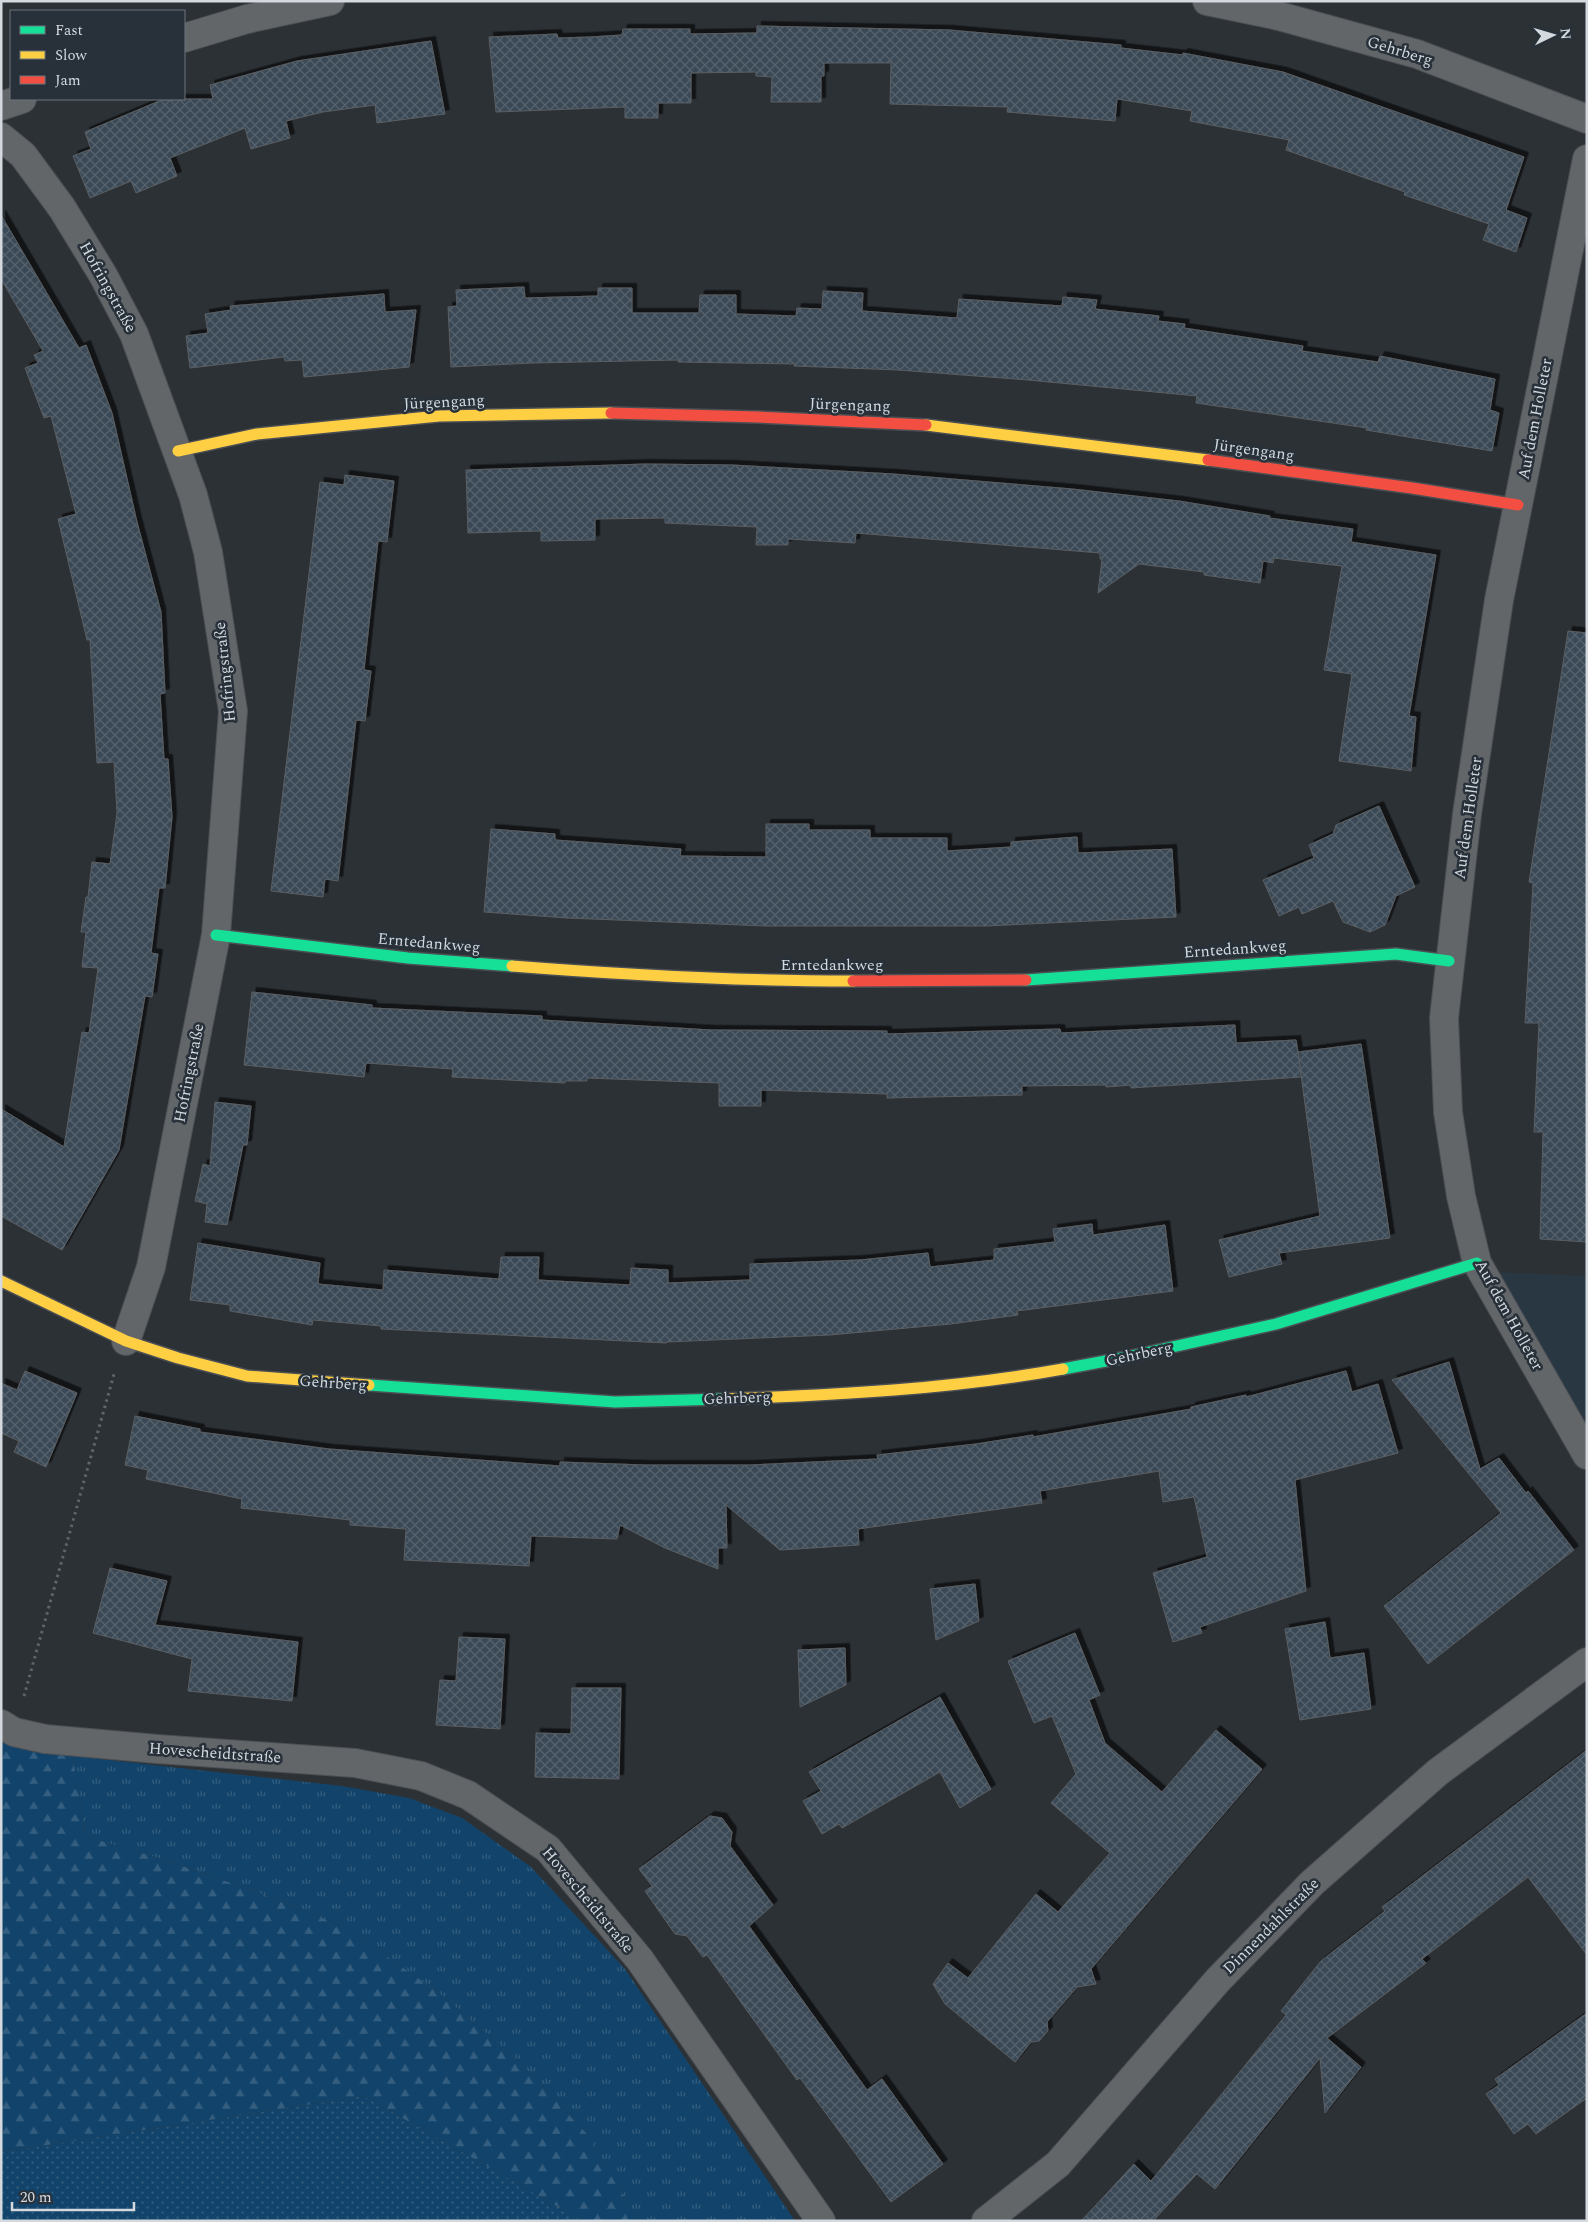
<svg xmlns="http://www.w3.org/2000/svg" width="1588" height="2222" viewBox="0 0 1588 2222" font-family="Spectral,serif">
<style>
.built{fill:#293743}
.grass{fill:url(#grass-dots)}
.forest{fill:url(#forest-firs)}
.park{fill:url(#park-tufts)}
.building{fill:url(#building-cross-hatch);stroke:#5b5f63;filter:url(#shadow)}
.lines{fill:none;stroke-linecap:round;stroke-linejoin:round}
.street-casing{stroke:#4b4f54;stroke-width:30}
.fast-casing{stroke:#4b4f54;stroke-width:14}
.slow-casing{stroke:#4b4f54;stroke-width:14}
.jam-casing{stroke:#4b4f54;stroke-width:14}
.path{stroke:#616568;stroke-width:3;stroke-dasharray:2.5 4;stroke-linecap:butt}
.street{stroke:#626669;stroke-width:28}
.fast{stroke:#16e098;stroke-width:11}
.slow{stroke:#ffcf43;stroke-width:11}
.jam{stroke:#f24e42;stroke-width:11}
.labels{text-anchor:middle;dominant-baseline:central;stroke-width:5;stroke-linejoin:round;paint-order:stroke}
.street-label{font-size:16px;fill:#d3d9df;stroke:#28313a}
</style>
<defs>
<pattern id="grass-dots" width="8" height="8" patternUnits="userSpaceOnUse" patternTransform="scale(1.25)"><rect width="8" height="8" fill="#12446b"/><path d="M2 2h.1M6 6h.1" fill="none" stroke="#345e80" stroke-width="1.8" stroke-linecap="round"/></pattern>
<pattern id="forest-firs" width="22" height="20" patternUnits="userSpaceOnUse" patternTransform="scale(1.25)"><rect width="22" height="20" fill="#12446b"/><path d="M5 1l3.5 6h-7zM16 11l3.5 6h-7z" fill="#345e80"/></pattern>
<pattern id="park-tufts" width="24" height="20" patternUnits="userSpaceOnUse" patternTransform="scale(1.25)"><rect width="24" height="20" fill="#12446b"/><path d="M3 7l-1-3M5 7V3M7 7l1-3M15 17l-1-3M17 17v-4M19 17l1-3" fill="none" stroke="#345e80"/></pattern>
<pattern id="building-cross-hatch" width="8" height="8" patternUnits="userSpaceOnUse" patternTransform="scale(1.25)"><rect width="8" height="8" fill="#3a4956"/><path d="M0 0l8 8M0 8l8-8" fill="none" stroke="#56636e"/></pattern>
<filter id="shadow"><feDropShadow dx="4.5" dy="-4.5" stdDeviation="0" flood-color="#0009"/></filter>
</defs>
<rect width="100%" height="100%" fill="#2c3136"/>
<polygon class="built" points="1493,1272 1587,1276 1587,1439"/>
<polygon class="grass" points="364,2096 583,2221 1,2221 1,2152"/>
<polygon class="forest" points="1,1735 41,1750 73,1756 85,1836 159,1858 252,1890 347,1928 439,1993 518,2060 588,2135 639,2221 583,2221 364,2096 1,2152"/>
<polygon class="park" points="73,1756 342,1786 409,1798 462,1818 531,1867 625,1969 795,2221 639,2221 588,2135 518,2060 439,1993 347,1928 252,1890 159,1858 85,1836"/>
<g class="building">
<polygon points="757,26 949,30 1121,45 1121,48 1183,55 1183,53 1283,72 1524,157 1506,210 1527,218 1516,252 1483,240 1489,224 1404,195 1405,192 1286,150 1289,140 1190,121 1192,111 1117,99 1115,121 1007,112 1008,107 890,104 891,63 824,63 824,76 821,76 821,102 771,102 772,77 756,76 756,72 691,73 691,103 658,103 658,118 625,118 625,107 496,112 489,37 557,34 558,38 590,37 622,35 623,29 690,29 690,34 757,33"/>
<polygon points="431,41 445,114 377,123 375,105 323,112 286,121 290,138 251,149 245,128 170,158 177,176 136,193 131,181 90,198 73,156 91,149 85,132 164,99 213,99 210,85 297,61"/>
<polygon points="1,215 79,348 86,345 112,413 137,522 161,612 165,693 160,694 164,759 168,759 172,817 165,888 159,888 151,953 158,954 152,997 145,996 119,1150 62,1250 1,1216 1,1109 64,1147 82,1032 89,1033 98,968 82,967 86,932 81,932 86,897 88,897 92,862 110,864 117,813 114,762 97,763 90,640 87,640 58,519 76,514 51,416 44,418 25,368 38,363 34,355 43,351 1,279"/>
<polygon points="524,287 525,298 598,296 598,288 632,288 632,313 699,313 700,295 736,295 736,314 796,316 797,308 822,309 823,291 863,293 862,311 957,318 959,299 1062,306 1063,297 1097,300 1095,309 1159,316 1158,321 1185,324 1184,328 1303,346 1302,351 1378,362 1380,356 1495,379 1490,410 1499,413 1492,451 1366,430 1367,428 1196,403 1197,396 1028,380 898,370 794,366 795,364 678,362 678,360 533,363 451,367 448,307 457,306 456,290"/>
<polygon points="384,294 385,312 416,310 409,367 304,377 302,360 285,361 284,357 190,368 186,336 208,333 205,314 231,310 230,306"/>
<polygon points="645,464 732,465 893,474 1072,489 1179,501 1270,516 1269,518 1353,529 1351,542 1436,555 1409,716 1416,717 1411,771 1339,761 1352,674 1324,670 1342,566 1274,558 1273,563 1263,561 1260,583 1204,575 1204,572 1139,564 1098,593 1102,559 1100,559 1100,553 856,533 855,543 788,539 788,545 756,545 757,527 665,523 665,518 595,519 595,540 541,541 541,531 468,533 466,470"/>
<polygon points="345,475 394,481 387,542 378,541 364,670 371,671 365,721 356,720 338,881 325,879 323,897 271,891 320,482 344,485"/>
<polygon points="1568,631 1587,633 1587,1242 1540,1239 1543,1132 1534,1132 1539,1023 1525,1023 1533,883 1529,882"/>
<polygon points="1379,806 1415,887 1396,896 1385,925 1370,932 1343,922 1333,901 1302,914 1299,907 1279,916 1263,880 1314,858 1309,845 1333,834 1336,825"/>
<polygon points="766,824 809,824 809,830 870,830 870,838 947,838 947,851 1011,847 1011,842 1077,837 1078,853 1172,849 1176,917 986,926 766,926 567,918 484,912 491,829 555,834 555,840 681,849 680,856 766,857"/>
<polygon points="252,992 372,1005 372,1008 542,1016 542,1020 711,1030 887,1031 887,1034 1060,1029 1061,1033 1235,1025 1236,1043 1296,1040 1302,1077 1131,1088 1131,1085 1106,1087 1106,1085 1022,1086 1022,1095 887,1098 887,1094 761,1090 761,1106 719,1106 719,1083 587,1078 587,1081 565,1081 565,1083 452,1077 453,1069 366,1063 364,1077 244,1065"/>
<polygon points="1361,1044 1390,1238 1279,1253 1282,1264 1229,1277 1219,1240 1320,1216 1298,1052"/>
<polygon points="215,1102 251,1106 247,1145 243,1145 227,1225 205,1222 207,1204 195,1201 203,1164 210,1166"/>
<polygon points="1092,1224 1093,1235 1165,1225 1173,1291 1017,1311 1018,1315 951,1324 830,1335 667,1342 666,1343 381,1329 381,1326 313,1320 312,1325 230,1311 230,1305 190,1300 198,1243 320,1263 318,1284 383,1290 384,1270 499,1279 501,1257 539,1257 538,1280 630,1285 631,1268 668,1270 668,1283 750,1280 750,1264 860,1260 928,1253 930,1267 994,1260 994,1249 1055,1242 1053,1229"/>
<polygon points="1449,1362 1480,1469 1499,1458 1526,1493 1528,1491 1574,1550 1428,1664 1384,1606 1501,1513 1392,1380"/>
<polygon points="25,1371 77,1393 46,1467 14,1452 19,1441 1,1433 1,1383 17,1390"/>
<polygon points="1346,1371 1352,1392 1378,1384 1398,1453 1295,1480 1306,1591 1200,1627 1202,1633 1173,1642 1153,1573 1207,1557 1194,1497 1163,1502 1159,1471 1040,1491 1042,1503 858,1529 859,1545 828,1547 780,1550 726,1505 727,1548 718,1548 718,1569 665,1548 620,1525 617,1539 531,1536 529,1566 404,1560 406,1529 350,1525 350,1520 241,1508 242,1499 146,1479 148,1470 125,1465 135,1416 200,1429 200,1432 329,1449 560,1466 560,1462 645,1465 750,1465 878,1459 877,1455 976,1444 1033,1435 1033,1437 1191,1409 1191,1407 1246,1395 1246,1397"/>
<polygon points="110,1568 167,1581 155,1625 298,1642 292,1701 188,1691 192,1659 93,1633"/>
<polygon points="975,1584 979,1621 936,1640 930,1589"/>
<polygon points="1325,1622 1330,1658 1364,1653 1371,1709 1300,1720 1285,1629"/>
<polygon points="1075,1633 1100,1695 1089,1700 1105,1743 1162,1792 1216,1730 1262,1769 1091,1969 1096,1984 1077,1987 1047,2022 1048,2031 1039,2041 1031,2042 1015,2062 945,2004 933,1984 948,1963 968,1978 1036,1894 1058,1912 1110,1853 1051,1803 1076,1774 1052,1716 1034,1723 1008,1661"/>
<polygon points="459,1637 505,1639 500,1729 436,1725 440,1680 456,1681"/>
<polygon points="845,1648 846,1685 800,1707 798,1650"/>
<polygon points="572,1688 621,1688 619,1779 535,1777 536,1733 571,1734"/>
<polygon points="940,1697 991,1789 960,1808 940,1772 842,1828 839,1824 822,1834 803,1801 821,1791 809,1772"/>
<polygon points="1587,1750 1587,1955 1528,1877 1422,1959 1426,1963 1327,2038 1361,2067 1325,2113 1320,2058 1215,2189 1197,2174 1153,2221 1081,2221 1134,2164 1151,2181 1286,2015 1281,2011 1321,1961 1385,1911 1382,1907"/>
<polygon points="710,1816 722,1818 732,1832 730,1846 773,1905 749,1926 867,2090 882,2079 943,2164 891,2202 800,2078 797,2080 707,1955 703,1957 687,1936 675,1934 645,1891 652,1886 639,1869"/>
<polygon points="1587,2013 1587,2098 1536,2134 1528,2124 1514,2134 1486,2094 1499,2085 1495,2079"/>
</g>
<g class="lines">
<defs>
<g id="street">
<polyline points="1207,1 1279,16 1417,54 1587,119"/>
<polyline points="184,38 247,19 330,1"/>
<polyline points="1,106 22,99"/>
<polyline points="1,137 23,155 62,208 103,275 134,334 193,495 208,552 233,711 216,935 151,1267 126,1341"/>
<polyline points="1587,159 1499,600 1467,814 1444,1018 1448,1112 1461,1196 1477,1263 1587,1455"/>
<polyline points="1,1724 14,1732 45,1739 157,1749 355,1763 421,1776 468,1795 548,1849 640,1960 821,2221"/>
<polyline points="986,2221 1058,2164 1218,1980 1312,1883 1438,1772 1587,1662"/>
</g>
<g id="fast">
<polyline points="216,935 408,958 512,966"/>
<polyline points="1026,980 1396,954 1449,961"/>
<polyline points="1063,1369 1127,1357 1276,1324 1477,1263"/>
<polyline points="369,1385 615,1402 724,1399"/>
</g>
<g id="slow">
<polyline points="926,425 1208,460"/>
<polyline points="178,451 257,434 439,416 611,413"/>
<path d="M512,966C626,975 739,981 853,981"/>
<polyline points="1,1281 126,1341 178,1358 247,1376 369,1385"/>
<path d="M724,1399C836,1395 952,1389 1063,1369"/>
</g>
<g id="jam">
<polyline points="611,413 758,417 926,425"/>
<polyline points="1208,460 1412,488 1518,505"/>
<polyline points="853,981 1026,980"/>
</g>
</defs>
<use href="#street" class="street-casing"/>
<use href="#fast" class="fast-casing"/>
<use href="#slow" class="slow-casing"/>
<use href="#jam" class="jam-casing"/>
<polyline class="path" points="24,1696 114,1374"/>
<use href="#street" class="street"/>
<use href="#fast" class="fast"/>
<use href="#slow" class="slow"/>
<use href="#jam" class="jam"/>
</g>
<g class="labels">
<g class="street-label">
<text transform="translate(1400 51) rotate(17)">Gehrberg</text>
<text transform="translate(108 287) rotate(61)">Hofringstraße</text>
<text transform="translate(444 402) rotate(-3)">Jürgengang</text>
<text transform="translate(850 405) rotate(2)">Jürgengang</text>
<text transform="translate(1535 419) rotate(-79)">Auf dem Holleter</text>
<text transform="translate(1254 450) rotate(8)">Jürgengang</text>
<text transform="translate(225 672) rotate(-96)">Hofringstraße</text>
<text transform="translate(1468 818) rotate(-82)">Auf dem Holleter</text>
<text transform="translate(429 943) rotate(5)">Erntedankweg</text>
<text transform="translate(1235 949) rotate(-4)">Erntedankweg</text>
<text x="832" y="965">Erntedankweg</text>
<text transform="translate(189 1073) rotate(-79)">Hofringstraße</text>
<text transform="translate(1509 1315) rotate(61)">Auf dem Holleter</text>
<text transform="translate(1139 1354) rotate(-12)">Gehrberg</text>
<text transform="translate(333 1383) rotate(4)">Gehrberg</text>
<text transform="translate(737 1398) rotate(-2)">Gehrberg</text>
<text transform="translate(215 1753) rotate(4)">Hovescheidtstraße</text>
<text transform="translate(588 1900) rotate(50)">Hovescheidtstraße</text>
<text transform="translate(1271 1926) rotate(-45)">Dinnendahlstraße</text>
</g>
</g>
<rect width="1588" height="2222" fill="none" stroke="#d3d9df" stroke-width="5"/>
<rect x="10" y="10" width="175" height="90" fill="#28313a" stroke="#6c747c"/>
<rect x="20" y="26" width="25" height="8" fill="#16e098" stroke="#6c747c"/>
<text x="55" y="35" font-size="15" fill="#d3d9df">Fast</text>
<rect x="20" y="51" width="25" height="8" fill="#ffcf43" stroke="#6c747c"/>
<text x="55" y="60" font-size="15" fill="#d3d9df">Slow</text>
<rect x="20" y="76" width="25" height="8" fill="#f24e42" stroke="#6c747c"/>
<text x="55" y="85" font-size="15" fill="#d3d9df">Jam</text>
<g transform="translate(1553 35) rotate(85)" stroke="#28313a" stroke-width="4" paint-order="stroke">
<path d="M0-4L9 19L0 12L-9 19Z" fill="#d3d9df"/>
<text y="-8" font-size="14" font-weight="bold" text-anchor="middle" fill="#d3d9df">N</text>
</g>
<path d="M12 2202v8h122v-8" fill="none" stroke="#d3d9df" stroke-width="2.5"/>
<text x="20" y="2202" font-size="15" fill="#d3d9df" stroke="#28313a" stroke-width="4" paint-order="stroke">20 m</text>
</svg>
